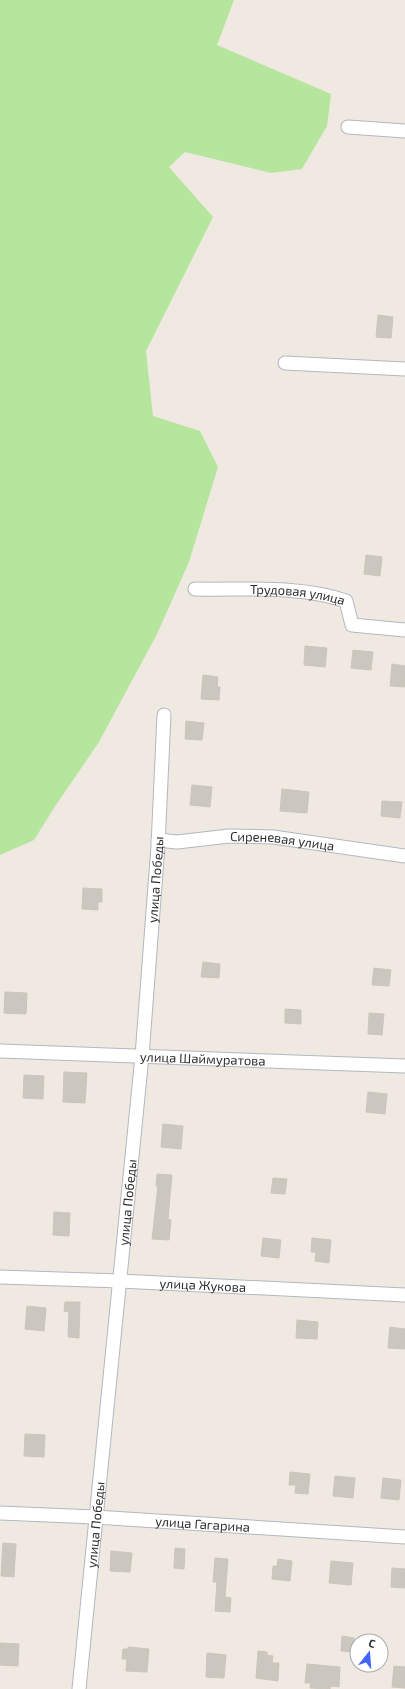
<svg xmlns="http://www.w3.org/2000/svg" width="405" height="1689" viewBox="0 0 405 1689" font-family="'Exo 2',sans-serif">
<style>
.green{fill:#b6e59e}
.building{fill:#cbc7bf;stroke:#cbc5ba}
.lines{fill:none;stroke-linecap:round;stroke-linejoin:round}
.minor-casing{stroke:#b4b7c1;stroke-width:15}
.minor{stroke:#fff;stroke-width:13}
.labels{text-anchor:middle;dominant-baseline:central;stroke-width:3;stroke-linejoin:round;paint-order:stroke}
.street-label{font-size:13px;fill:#2e2e2e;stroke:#fff}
</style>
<rect width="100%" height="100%" fill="#efe9e1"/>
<polygon class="green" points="0,0 234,0 217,45 331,94 327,126 302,169 271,173 185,152 169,167 213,217 146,351 153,416 200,431 218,467 189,562 157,634 99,742 54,808 34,840 0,855"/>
<g class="building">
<polygon points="378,315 393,317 391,338 376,337"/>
<polygon points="366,555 382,557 380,576 364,574"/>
<polygon points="305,646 327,648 325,667 304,665"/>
<polygon points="353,650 373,652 371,670 351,668"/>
<polygon points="392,664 405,666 405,687 390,686"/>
<polygon points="203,675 218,677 217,687 220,687 219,700 201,699"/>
<polygon points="186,721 204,723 202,740 185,739"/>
<polygon points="192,785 212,787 210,807 190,805"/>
<polygon points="282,789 309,792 307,813 280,811"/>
<polygon points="382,801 402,802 400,818 381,816"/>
<polygon points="83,888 102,889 102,902 98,902 98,910 82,909"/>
<polygon points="203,962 220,964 219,978 201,977"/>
<polygon points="374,968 391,970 389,986 372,985"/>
<polygon points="5,992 27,993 26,1014 4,1013"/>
<polygon points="285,1009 301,1010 301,1024 285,1023"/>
<polygon points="369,1013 384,1014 382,1035 368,1034"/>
<polygon points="64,1072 87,1073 85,1103 63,1102"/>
<polygon points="24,1075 44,1076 43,1099 23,1098"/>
<polygon points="368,1092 387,1094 385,1114 366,1112"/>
<polygon points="163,1124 183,1126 181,1149 161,1147"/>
<polygon points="157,1174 172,1175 168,1219 171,1220 169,1240 152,1239 158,1186 156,1186"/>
<polygon points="273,1178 287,1179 285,1194 271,1193"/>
<polygon points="54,1212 70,1213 69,1236 53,1235"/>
<polygon points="263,1238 281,1240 279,1258 261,1256"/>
<polygon points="312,1238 331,1240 329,1263 315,1261 316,1252 311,1252"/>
<polygon points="65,1302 80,1302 79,1338 68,1337 69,1312 64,1311"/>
<polygon points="27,1306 46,1308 44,1331 25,1329"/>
<polygon points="297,1320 318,1322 317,1339 296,1338"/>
<polygon points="390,1327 405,1329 405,1349 388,1348"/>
<polygon points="25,1434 45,1435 44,1457 24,1456"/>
<polygon points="290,1472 310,1474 308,1494 295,1493 296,1485 289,1485"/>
<polygon points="335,1476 355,1478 353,1498 333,1496"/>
<polygon points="383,1478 401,1480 399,1500 381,1498"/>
<polygon points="3,1543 16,1544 14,1577 1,1576"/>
<polygon points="175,1548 185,1549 184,1569 174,1568"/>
<polygon points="111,1551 132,1553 130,1572 110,1571"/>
<polygon points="215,1558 228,1559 225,1597 231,1598 230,1612 215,1611 217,1582 213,1582"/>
<polygon points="278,1559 292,1561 290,1581 272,1579 273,1566 277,1566"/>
<polygon points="331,1561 353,1563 351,1585 329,1583"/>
<polygon points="392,1568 405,1569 405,1588 391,1587"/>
<polygon points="342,1636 354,1638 353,1652 341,1651"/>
<polygon points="0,1643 19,1644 18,1666 0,1665"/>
<polygon points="128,1647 149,1649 147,1672 126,1671 127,1659 122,1659 123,1649 128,1649"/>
<polygon points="258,1651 267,1652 267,1655 273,1656 272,1663 279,1663 278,1681 256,1678"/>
<polygon points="207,1653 226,1655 224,1678 206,1677"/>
<polygon points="307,1664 340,1667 339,1687 331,1686 330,1689 310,1688 311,1683 305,1683"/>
<polygon points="394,1666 405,1667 405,1688 392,1687"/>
</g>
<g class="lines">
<defs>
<g id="minor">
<polyline points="348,127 405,131"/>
<polyline points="285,363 405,369"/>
<path id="s1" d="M195,589C245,590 298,585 346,601L352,625L405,630"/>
<path id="s2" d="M158,840L177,842L229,836L273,837L405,856"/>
<path id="s3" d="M0,1051L405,1066"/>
<path id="s4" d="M0,1277L120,1281L405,1295"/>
<path id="s5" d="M0,1513L95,1517L405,1537"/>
<path id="s6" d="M79,1689L142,1056L158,846L164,715"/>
</g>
</defs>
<use href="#minor" class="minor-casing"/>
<use href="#minor" class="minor"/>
</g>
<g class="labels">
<g class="street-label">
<text stroke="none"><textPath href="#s1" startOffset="103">Трудовая улица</textPath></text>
<text stroke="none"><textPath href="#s2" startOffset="125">Сиреневая улица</textPath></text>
<text stroke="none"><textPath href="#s6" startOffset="813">улица Победы</textPath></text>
<text stroke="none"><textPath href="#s3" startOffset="203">улица Шаймуратова</textPath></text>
<text stroke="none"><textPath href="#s6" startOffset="489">улица Победы</textPath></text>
<text stroke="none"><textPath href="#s4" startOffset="203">улица Жукова</textPath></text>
<text stroke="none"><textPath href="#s5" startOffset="203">улица Гагарина</textPath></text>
<text stroke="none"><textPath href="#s6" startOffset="165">улица Победы</textPath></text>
</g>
</g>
<g transform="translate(369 1653) rotate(17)"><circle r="19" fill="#ffffff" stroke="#ababab"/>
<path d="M0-3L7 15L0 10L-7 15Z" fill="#4264fb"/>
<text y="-6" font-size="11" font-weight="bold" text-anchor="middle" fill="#2e2e2e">С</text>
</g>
</svg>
